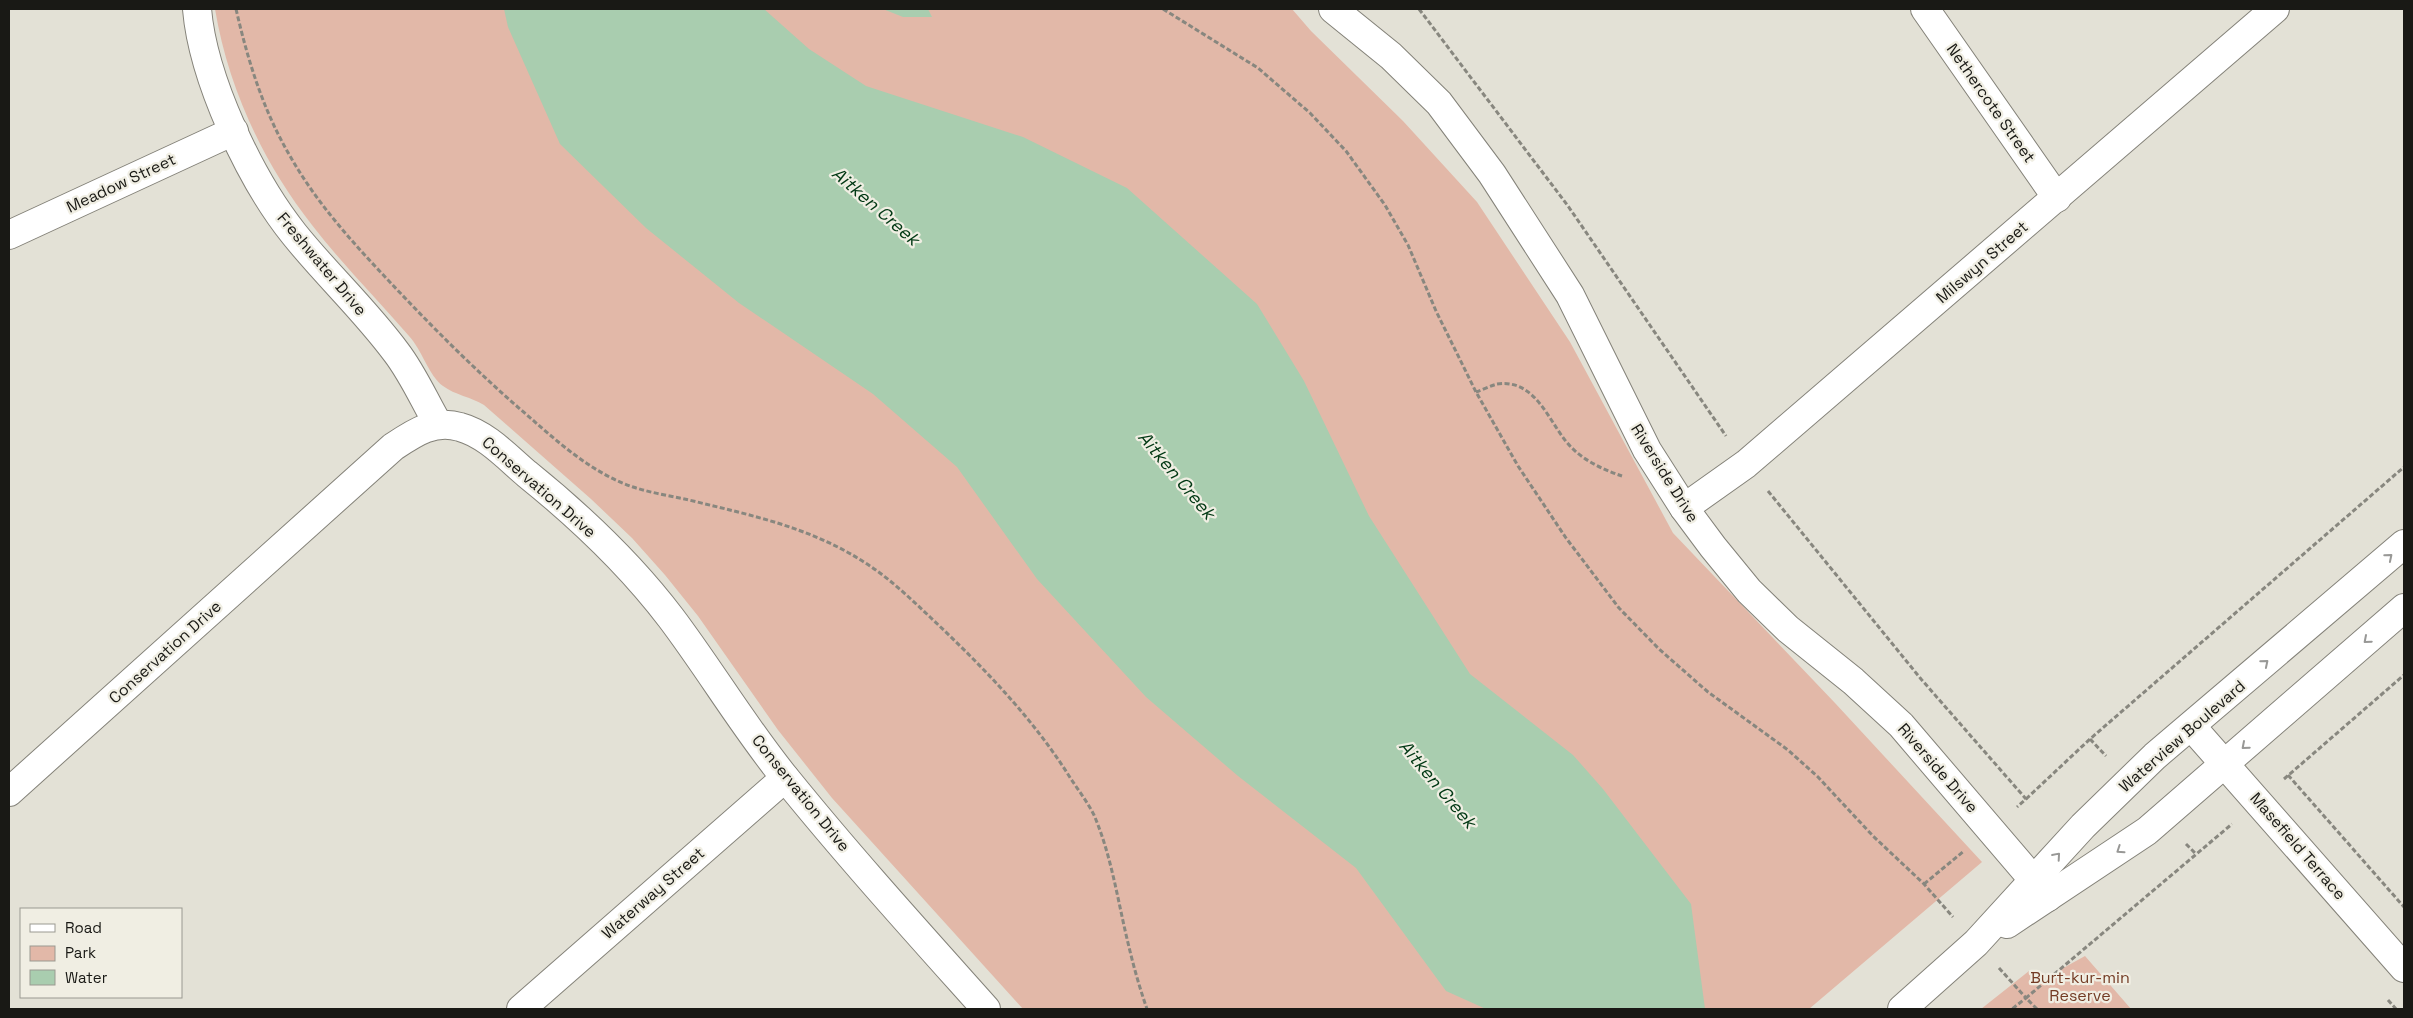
<svg xmlns="http://www.w3.org/2000/svg" width="2413" height="1018" viewBox="0 0 2413 1018" font-family="'Space Grotesk',sans-serif">
<style>
.green{fill:#e2b8a8}
.water{fill:#a9cdaf}
.lines{fill:none;stroke-linecap:round;stroke-linejoin:round}
.street-casing{stroke:#848279;stroke-width:30}
.secondary-casing{stroke:#848279;stroke-width:30}
.path{stroke:#88877f;stroke-width:3;stroke-dasharray:5 2.5;stroke-linecap:butt}
.street{stroke:#fff;stroke-width:28}
.secondary{stroke:#fff;stroke-width:28}
.oneway{stroke:#989896}
.labels{text-anchor:middle;dominant-baseline:central;stroke-width:4.5;stroke-linejoin:round;paint-order:stroke}
.street-label{font-size:16px;fill:#191915;stroke:#f0eee3}
.park-label{font-size:16px;fill:#733b24;stroke:#f0eee3}
.water-label{font-size:18px;font-style:italic;fill:#003813;stroke:#f0eee3}
</style>
<rect width="100%" height="100%" fill="#e3e1d6"/>
<g class="green">
<path d="M215,9H1292L1311,31L1403,121L1477,202L1570,342L1673,533L1835,703L1982,862L1809,1009H1023L832,798L778,730L698,616L665,575L632,538L591,499L484,405C471,397 455,395 443,386C429,376 422,350 409,336C377,299 342,264 312,225C263,163 228,87 215,9Z"/>
<polygon points="2085,956 2131,1009 1981,1009 2029,971 2038,982"/>
</g>
<g class="water">
<polygon points="504,9 764,9 809,49 866,86 1023,137 1127,188 1257,304 1304,381 1369,516 1470,674 1573,755 1603,789 1691,904 1705,1009 1486,1009 1446,991 1356,868 1238,776 1146,697 1037,579 957,467 873,394 739,303 646,228 560,144 508,27"/>
<polygon points="883,9 928,9 932,17 903,17"/>
</g>
<g class="lines">
<defs>
<g id="street">
<path d="M197,9C203,79 250,179 294,234C326,274 365,310 396,352C413,374 424,400 438,424"/>
<polyline points="1333,9 1391,56 1439,103 1492,174 1570,295 1647,450 1684,508 1713,547 1749,591 1788,629 1853,681 1901,725 2048,897"/>
<polyline points="1925,9 2057,198"/>
<polyline points="9,235 234,131"/>
<polyline points="1684,508 1746,464 2275,9"/>
<polyline points="2191,726 2404,968"/>
<path d="M9,792L393,447C414,433 434,419 460,427C486,434 507,457 527,474C579,516 630,564 671,618C711,671 745,729 787,780C851,859 919,934 986,1009"/>
<polyline points="521,1009 785,778"/>
</g>
<g id="secondary">
<polyline points="2007,924 2147,831 2404,608"/>
<polyline points="1902,1009 1976,943 2083,826 2155,756 2404,544"/>
</g>
</defs>
<use href="#street" class="street-casing"/>
<use href="#secondary" class="secondary-casing"/>
<g class="path">
<path d="M236,9C248,61 263,110 290,156C316,202 352,242 388,280C432,327 478,373 527,415C559,443 592,473 633,487C651,493 671,496 689,500C754,516 814,528 870,566C891,580 911,599 930,617C982,666 1033,718 1071,779C1079,791 1088,803 1094,815C1112,857 1118,903 1129,947C1134,968 1140,989 1147,1009"/>
<polyline points="1163,9 1258,68 1310,113 1346,151 1385,205 1408,245 1436,311 1476,392 1518,466 1566,538 1619,608 1659,649 1708,692 1788,750 1818,777 1873,836 1924,884 1953,917"/>
<polyline points="1419,9 1568,206 1726,436"/>
<path d="M1476,392C1482,390 1490,386 1497,384C1538,378 1550,427 1572,448C1585,461 1604,470 1622,476"/>
<polyline points="1768,491 1921,679 2026,799 2017,807"/>
<polyline points="2090,739 2106,756"/>
<polyline points="2288,775 2404,907"/>
<polyline points="2284,779 2404,675"/>
<polyline points="2026,799 2090,739 2404,467"/>
<polyline points="2186,844 2196,854"/>
<polyline points="1924,884 1964,851"/>
<polyline points="1999,968 2026,998 2012,1009"/>
<polyline points="2388,1000 2396,1009"/>
<polyline points="2037,1009 2026,998 2232,824"/>
</g>
<use href="#street" class="street"/>
<use href="#secondary" class="secondary"/>
</g>
<defs><path id="oneway-chevron" d="M-2-3.5L2.5 0L-2 3.5" fill="none" stroke-width="1.6" stroke-linecap="round" stroke-linejoin="round" transform="scale(1.25)"/></defs>
<g class="oneway">
<use href="#oneway-chevron" transform="translate(2389 557) rotate(-40)"/>
<use href="#oneway-chevron" transform="translate(2367 640) rotate(139)"/>
<use href="#oneway-chevron" transform="translate(2265 663) rotate(-40)"/>
<use href="#oneway-chevron" transform="translate(2245 746) rotate(139)"/>
<use href="#oneway-chevron" transform="translate(2120 850) rotate(146)"/>
<use href="#oneway-chevron" transform="translate(2057 856) rotate(-49)"/>
</g>
<g class="labels">
<g class="street-label">
<text transform="translate(1991 103) rotate(55)">Nethercote Street</text>
<text transform="translate(121 183) rotate(-25)">Meadow Street</text>
<text transform="translate(1982 262) rotate(-41)">Milswyn Street</text>
<text transform="translate(322 264) rotate(50)">Freshwater Drive</text>
<text transform="translate(1665 473) rotate(58)">Riverside Drive</text>
<text transform="translate(539 487) rotate(41)">Conservation Drive</text>
<text transform="translate(165 652) rotate(-42)">Conservation Drive</text>
<text transform="translate(2182 736) rotate(-41)">Waterview Boulevard</text>
<text transform="translate(1938 768) rotate(49)">Riverside Drive</text>
<text transform="translate(801 793) rotate(51)">Conservation Drive</text>
<text transform="translate(2298 846) rotate(49)">Masefield Terrace</text>
<text transform="translate(653 893) rotate(-41)">Waterway Street</text>
</g>
<g class="park-label">
<text x="2080" y="977">Burt-kur-min<tspan x="2080" dy="18">Reserve</tspan></text>
</g>
<g class="water-label">
<text transform="translate(876 206) rotate(41)">Aitken Creek</text>
<text transform="translate(1177 475) rotate(50)">Aitken Creek</text>
<text transform="translate(1438 784) rotate(50)">Aitken Creek</text>
</g>
</g>
<rect width="2413" height="1018" fill="none" stroke="#191915" stroke-width="20"/>
<rect x="20" y="908" width="162" height="90" fill="#f0eee3" stroke="#9a9991"/>
<rect x="30" y="924" width="25" height="8" fill="#ffffff" stroke="#9a9991"/>
<text x="65" y="933" font-size="15" fill="#191915">Road</text>
<rect x="30" y="946" width="25" height="15" fill="#e2b8a8" stroke="#9a9991"/>
<text x="65" y="958" font-size="15" fill="#191915">Park</text>
<rect x="30" y="970" width="25" height="15" fill="#a9cdaf" stroke="#9a9991"/>
<text x="65" y="983" font-size="15" fill="#191915">Water</text>
</svg>
